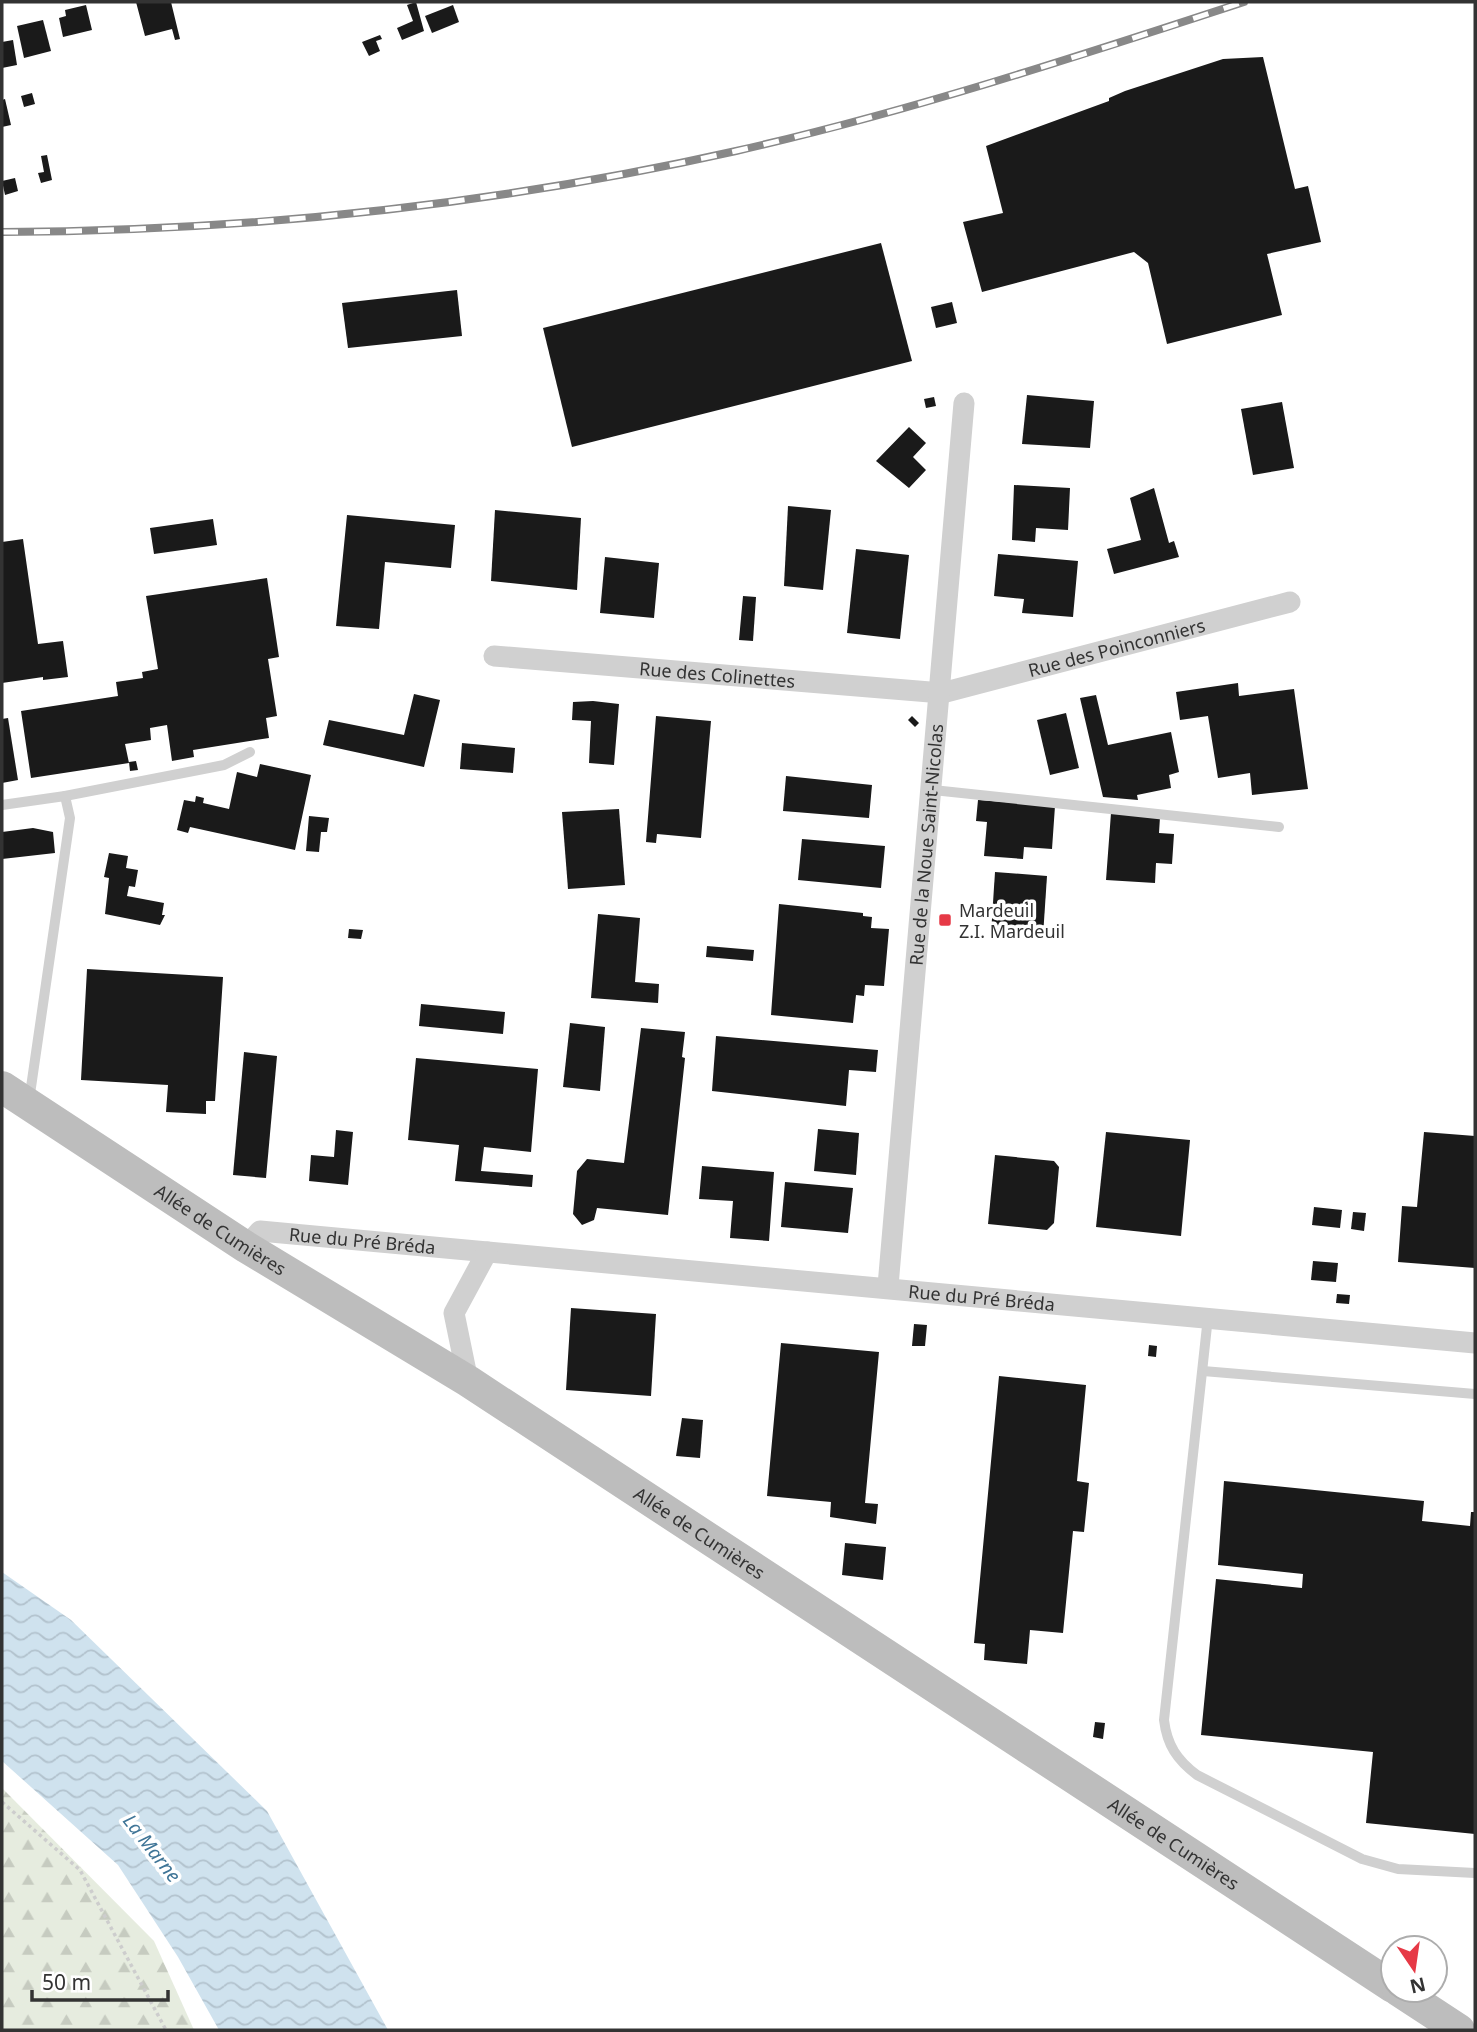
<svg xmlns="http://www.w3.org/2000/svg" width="1477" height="2032" viewBox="0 0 1477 2032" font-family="'Noto Sans',sans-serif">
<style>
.forest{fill:url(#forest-firs)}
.water{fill:url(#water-waves)}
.building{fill:#1a1a1a}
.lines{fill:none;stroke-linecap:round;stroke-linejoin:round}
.path{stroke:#cdcdcd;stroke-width:3.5;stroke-dasharray:3.5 3.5;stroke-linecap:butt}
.service{stroke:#d0d0d0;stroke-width:10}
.minor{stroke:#d0d0d0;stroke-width:21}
.secondary{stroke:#bdbdbd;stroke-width:32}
.rail-casing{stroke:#888;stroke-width:8}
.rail{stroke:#fff;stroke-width:5;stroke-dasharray:16;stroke-linecap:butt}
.poi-dot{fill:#e63946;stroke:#fff;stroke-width:2.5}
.labels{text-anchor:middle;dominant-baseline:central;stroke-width:7;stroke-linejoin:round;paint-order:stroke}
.street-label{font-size:18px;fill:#333;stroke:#fff}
.poi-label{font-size:18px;fill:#333;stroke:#fff;text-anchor:start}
.water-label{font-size:19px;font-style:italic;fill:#3f7597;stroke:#fff}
</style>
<defs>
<pattern id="forest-firs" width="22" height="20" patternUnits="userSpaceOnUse" patternTransform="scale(1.75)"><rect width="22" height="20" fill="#e6ecdf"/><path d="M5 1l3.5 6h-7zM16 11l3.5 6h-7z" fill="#c6cbc0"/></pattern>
<pattern id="water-waves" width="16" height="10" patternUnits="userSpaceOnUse" patternTransform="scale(1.75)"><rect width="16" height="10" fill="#cfe2ee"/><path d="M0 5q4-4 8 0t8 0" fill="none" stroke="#b2c2cd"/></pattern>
</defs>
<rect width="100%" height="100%" fill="#fff"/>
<polygon class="forest" points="2,1788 154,1941 194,2030 2,2030"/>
<polygon class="water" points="2,1572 71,1620 267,1811 388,2030 219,2030 178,1957 118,1865 2,1761"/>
<g class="building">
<polygon points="136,2 171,2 180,39 175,40 172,29 145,36"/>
<polygon points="416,2 424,31 402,40 397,28 413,21 407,5"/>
<polygon points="86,5 92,30 63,37 59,18 66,16 65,10"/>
<polygon points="453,5 459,22 432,33 425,16"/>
<polygon points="43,20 51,51 24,58 17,26"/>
<polygon points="380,35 382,39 376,41 380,51 369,56 362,42"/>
<polygon points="13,40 17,65 2,68 2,42"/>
<polygon points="1263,57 1295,189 1308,186 1321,242 1267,254 1282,315 1167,344 1148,263 1134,252 982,292 963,222 1003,213 986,146 1109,101 1109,98 1125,91 1223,59"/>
<polygon points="32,93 35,104 24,107 21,96"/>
<polygon points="5,99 11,125 2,127 2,100"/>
<polygon points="47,155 52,180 41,183 38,173 44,172 41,156"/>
<polygon points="15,178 18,191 5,195 2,181"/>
<polygon points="881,243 912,361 572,447 543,328"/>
<polygon points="457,290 462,336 348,348 342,303"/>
<polygon points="952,302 957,323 936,328 931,307"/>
<polygon points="1027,395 1094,401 1090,448 1022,444"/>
<polygon points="934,397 936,406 926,408 924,399"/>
<polygon points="1282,402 1294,468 1253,475 1241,409"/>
<polygon points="909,427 926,443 913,457 926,470 909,488 876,461"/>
<polygon points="1014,485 1070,488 1068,530 1036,528 1035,542 1012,540"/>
<polygon points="1154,488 1169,543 1174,541 1179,557 1114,574 1107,549 1141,540 1130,498"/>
<polygon points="788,506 831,510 823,590 784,586"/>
<polygon points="495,510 581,518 577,590 491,581"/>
<polygon points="347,515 455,525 451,568 385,562 379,629 336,626"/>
<polygon points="213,519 217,545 154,554 150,528"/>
<polygon points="23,539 38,644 63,641 68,677 43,680 43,677 2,683 2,542"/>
<polygon points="856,549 909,555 900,639 847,633"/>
<polygon points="998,554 1078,561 1073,617 1022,613 1024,599 994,596"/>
<polygon points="605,557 659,563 654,618 600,613"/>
<polygon points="267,578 279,657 268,659 277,716 266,718 269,738 193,750 194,757 172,761 167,725 150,728 151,740 125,744 129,763 31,778 21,711 118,696 116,682 143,678 142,672 158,669 146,596"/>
<polygon points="743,596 756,597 753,641 739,640"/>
<polygon points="1238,683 1239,696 1294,689 1308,789 1252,795 1250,773 1218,778 1208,716 1180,720 1176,692"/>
<polygon points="414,694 440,700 424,767 323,745 329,720 404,735"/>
<polygon points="1096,695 1108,745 1171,732 1179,772 1169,775 1171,788 1137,795 1138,800 1103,797 1080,698"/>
<polygon points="593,701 619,704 614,765 589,763 591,721 572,720 573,702"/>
<polygon points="1066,713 1079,768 1050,775 1037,720"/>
<polygon points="656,716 711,721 701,838 657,834 656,843 646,842"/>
<polygon points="912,716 919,723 915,727 908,720"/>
<polygon points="8,718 18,780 2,783 2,719"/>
<polygon points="462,743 515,748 513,773 460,769"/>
<polygon points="136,761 138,770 130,771 129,762"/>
<polygon points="260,764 311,775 295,850 190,827 188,833 177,830 184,800 195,802 196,796 204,798 203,803 229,809 237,772 257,777"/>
<polygon points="786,776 872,785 869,818 783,811"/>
<polygon points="978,800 1055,806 1052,849 1024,847 1023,859 984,856 987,822 976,821"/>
<polygon points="619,809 625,885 568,889 562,812"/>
<polygon points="1111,813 1160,817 1159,833 1174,834 1172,864 1156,863 1155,883 1106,880"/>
<polygon points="309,816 329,818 327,832 321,832 319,852 306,851"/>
<polygon points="33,828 53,832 55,853 2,859 2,832"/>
<polygon points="802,839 885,846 881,888 798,880"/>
<polygon points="109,853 128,856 126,868 138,870 135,887 129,886 127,896 164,903 162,915 165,915 160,925 105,914 109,878 104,877"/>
<polygon points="995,872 1047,876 1043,936 991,933"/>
<polygon points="779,904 863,913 863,916 872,917 871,928 889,929 884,986 865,985 864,996 856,995 853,1023 771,1015"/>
<polygon points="598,914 640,918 635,982 659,984 658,1003 591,998"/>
<polygon points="349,929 363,930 361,939 348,938"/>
<polygon points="707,946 754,950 753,961 706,957"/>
<polygon points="87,969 223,977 215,1101 206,1101 206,1114 166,1112 168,1085 81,1080"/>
<polygon points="421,1004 505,1012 503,1034 419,1026"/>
<polygon points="570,1023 605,1027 600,1091 563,1087"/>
<polygon points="641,1028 685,1032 682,1057 685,1058 668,1215 597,1208 594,1220 582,1225 573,1214 577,1171 587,1159 624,1163"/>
<polygon points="716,1036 878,1050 876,1072 849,1070 846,1106 712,1091"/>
<polygon points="244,1052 277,1056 266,1178 233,1175"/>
<polygon points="416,1058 538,1069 531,1152 484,1147 481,1171 533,1175 532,1187 455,1181 459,1145 408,1140"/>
<polygon points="818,1129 859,1133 856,1175 814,1171"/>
<polygon points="336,1130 353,1132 348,1185 309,1181 311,1155 334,1157"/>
<polygon points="1106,1132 1190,1140 1181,1236 1096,1227"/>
<polygon points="1424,1132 1475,1136 1475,1268 1398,1262 1402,1206 1417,1207"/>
<polygon points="995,1155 1054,1161 1059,1167 1054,1223 1047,1230 988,1224"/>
<polygon points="702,1166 774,1172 769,1241 730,1238 733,1201 699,1199"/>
<polygon points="785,1182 853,1188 848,1233 781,1227"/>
<polygon points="1314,1207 1342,1210 1340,1228 1312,1225"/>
<polygon points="1353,1212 1366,1213 1364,1231 1351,1229"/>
<polygon points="1313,1261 1338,1263 1336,1282 1311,1280"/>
<polygon points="1337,1294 1350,1295 1349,1304 1336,1303"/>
<polygon points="571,1308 656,1314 651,1396 566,1390"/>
<polygon points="914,1324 927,1325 925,1346 912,1346"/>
<polygon points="781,1343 879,1352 865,1503 878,1504 876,1524 830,1517 831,1502 767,1496"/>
<polygon points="1149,1345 1157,1346 1156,1357 1148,1356"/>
<polygon points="999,1376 1086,1385 1077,1481 1089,1483 1084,1532 1073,1531 1063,1633 1030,1630 1027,1664 984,1660 985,1644 974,1643"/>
<polygon points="682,1418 703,1420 700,1458 676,1456"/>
<polygon points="1224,1481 1424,1501 1422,1521 1470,1526 1471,1512 1475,1512 1475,1834 1366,1823 1373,1752 1201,1735 1216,1579 1302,1588 1303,1574 1218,1565"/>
<polygon points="845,1543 886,1547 883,1580 842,1575"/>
<polygon points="1095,1722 1105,1723 1103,1739 1093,1737"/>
</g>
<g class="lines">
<polyline class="path" points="2,1802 80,1870 166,2030"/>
<g class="service">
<polyline points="933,790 1279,827"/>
<polyline points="65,796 224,765 250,752"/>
<polyline points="2,805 65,796 70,818 29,1101"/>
<path d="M1208,1317L1164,1720C1167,1745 1177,1760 1197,1775L1362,1859L1398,1869L1475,1873"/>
<polyline points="1203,1371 1475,1394"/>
</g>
<g class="minor">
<path id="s1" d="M494,656L942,693L1290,602"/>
<path id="s2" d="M246,1247L260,1231L1475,1343"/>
<path id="s3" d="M888,1286L964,403"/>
<polyline points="468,1381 454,1313 487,1252"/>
</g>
<g class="secondary">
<path id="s4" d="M2,1087L246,1247L468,1381L1393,1987"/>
<polyline points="1398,1990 1459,2030"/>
</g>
<defs>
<path id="rail" d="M2,232C248,231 495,205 736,151C908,112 1076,57 1244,2"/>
</defs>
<use href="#rail" class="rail-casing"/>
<use href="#rail" class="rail"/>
</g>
<rect class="poi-dot" x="938" y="913" width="14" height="14" rx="3.5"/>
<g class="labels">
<g class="street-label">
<text stroke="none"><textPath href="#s1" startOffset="630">Rue des Poinconniers</textPath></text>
<text stroke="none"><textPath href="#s1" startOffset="224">Rue des Colinettes</textPath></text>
<text stroke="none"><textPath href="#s3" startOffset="443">Rue de la Noue Saint-Nicolas</textPath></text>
<text stroke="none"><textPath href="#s4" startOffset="261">Allée de Cumières</textPath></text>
<text stroke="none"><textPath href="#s2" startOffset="124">Rue du Pré Bréda</textPath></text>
<text stroke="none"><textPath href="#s2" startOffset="746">Rue du Pré Bréda</textPath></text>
<text stroke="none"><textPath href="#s4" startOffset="828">Allée de Cumières</textPath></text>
<text stroke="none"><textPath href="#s4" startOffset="1395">Allée de Cumières</textPath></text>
</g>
<g class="poi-label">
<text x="959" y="910">Mardeuil<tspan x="959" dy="21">Z.I. Mardeuil</tspan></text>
</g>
<g class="water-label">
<text transform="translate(152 1848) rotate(52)">La Marne</text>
</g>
</g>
<rect width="1477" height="2032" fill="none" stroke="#333333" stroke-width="7"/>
<g transform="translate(1414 1969) rotate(167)"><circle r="33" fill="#ffffff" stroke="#adadad" stroke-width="2"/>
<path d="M0-5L12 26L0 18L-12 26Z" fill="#e63946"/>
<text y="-10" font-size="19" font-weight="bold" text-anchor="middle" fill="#333333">N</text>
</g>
<path d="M32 1990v10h136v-10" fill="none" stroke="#333333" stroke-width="3.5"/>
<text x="42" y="1990" font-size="21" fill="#333333" stroke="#ffffff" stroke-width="5" paint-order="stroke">50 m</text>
</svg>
